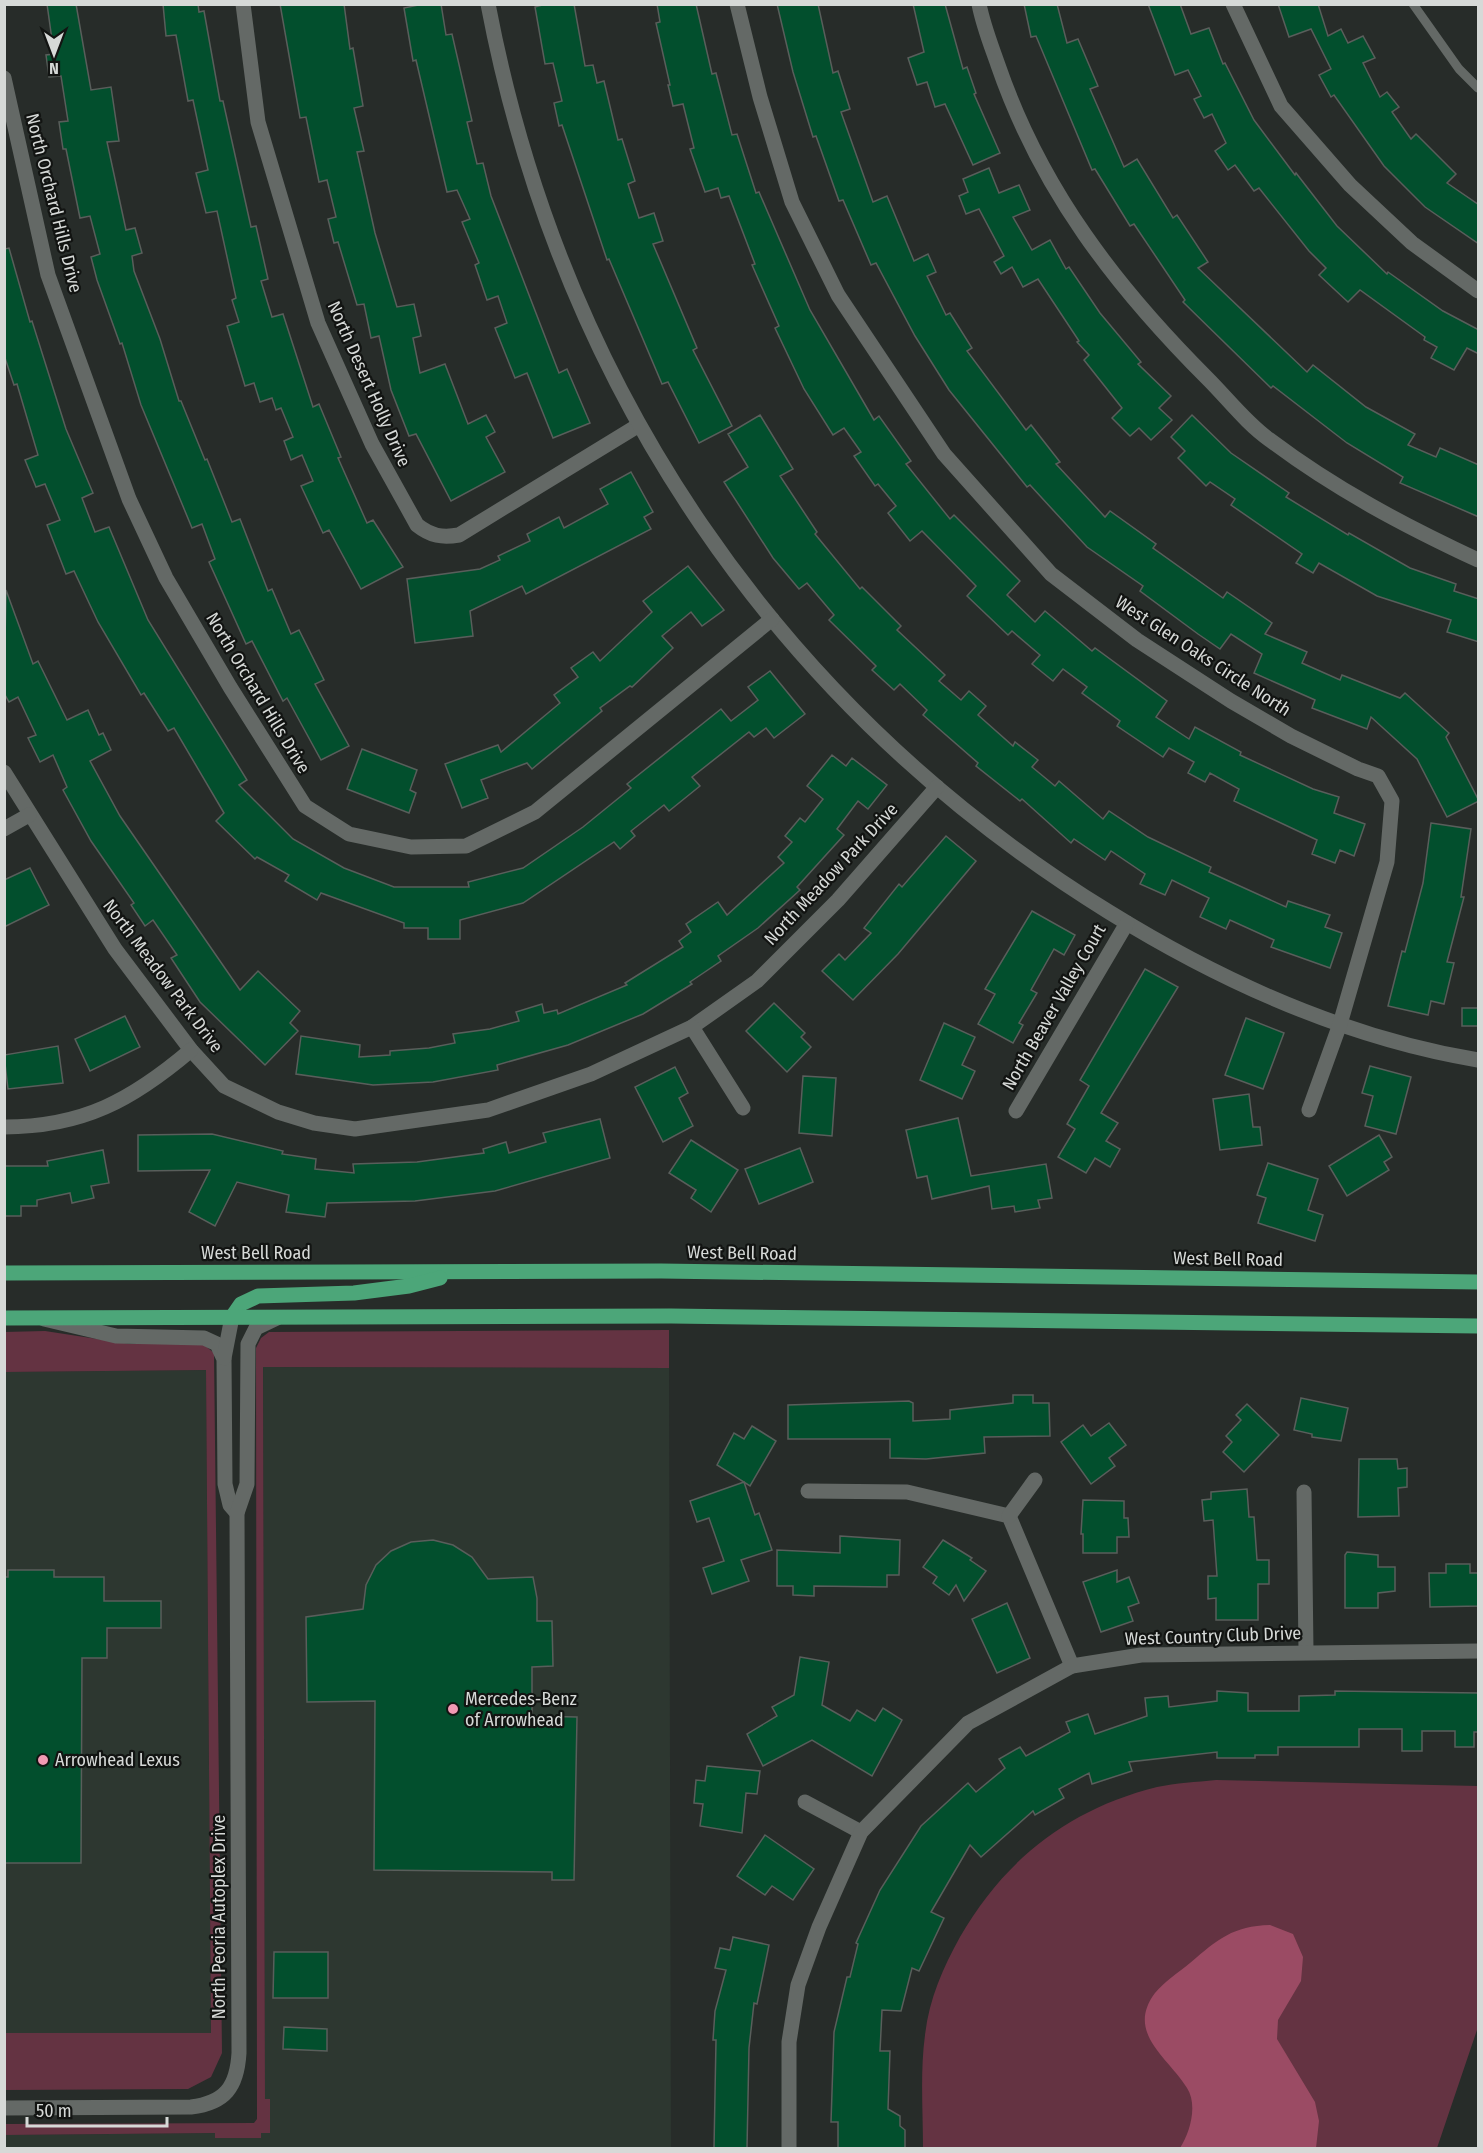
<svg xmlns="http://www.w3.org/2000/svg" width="1483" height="2153" viewBox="0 0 1483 2153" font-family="'Fira Sans Condensed',sans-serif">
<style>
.built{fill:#2d3730}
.green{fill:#643342}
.water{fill:#9b4b64}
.building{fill:#024f2d;stroke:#595e5b;stroke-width:1.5}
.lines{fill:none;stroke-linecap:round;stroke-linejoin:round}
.lane{stroke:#646966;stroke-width:9}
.street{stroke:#646966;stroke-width:15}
.primary{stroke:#4ca679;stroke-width:15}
.poi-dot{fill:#f19ab3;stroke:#121412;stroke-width:2}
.labels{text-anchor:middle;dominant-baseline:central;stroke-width:4.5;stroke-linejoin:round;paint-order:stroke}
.street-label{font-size:18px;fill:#d6d9d7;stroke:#121412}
.poi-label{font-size:18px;fill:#d6d9d7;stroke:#121412;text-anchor:start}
</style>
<rect width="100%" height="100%" fill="#272c29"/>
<g class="built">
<polygon points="263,1367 669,1368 671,2148 5,2148 4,2135 215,2133 215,2138 260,2138 261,2133 270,2133 270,2099 265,2099"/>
<polygon points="206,1370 211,2033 5,2033 4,1372"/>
</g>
<g class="green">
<polygon points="669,1330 669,1368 263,1367 265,2099 270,2099 270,2133 261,2133 261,2138 215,2138 215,2133 5,2135 5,2124 254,2123 257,2119 256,1348 261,1338 269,1332"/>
<polygon points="45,1331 130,1344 203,1344 214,1353 222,2053 211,2077 188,2089 5,2090 4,2033 211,2033 206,1370 5,1372 4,1332"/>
<path d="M1216,1780L1478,1786V2027L1437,2148H923C923,2111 920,2072 925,2035C929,1999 943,1968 960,1937C1005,1859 1069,1809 1157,1787C1176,1783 1196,1782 1216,1780Z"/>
</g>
<path class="water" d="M1270,1925L1293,1934L1303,1957L1301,1981L1278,2020L1277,2039L1315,2102L1319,2121L1316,2148H1180C1190,2133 1198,2105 1187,2088C1169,2058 1125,2033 1155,1993C1164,1982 1179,1972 1190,1963C1218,1939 1233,1926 1270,1925Z"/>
<g class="building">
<polygon points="47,4 76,4 91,90 111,87 119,141 107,142 126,230 135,228 142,253 132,256 134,271 160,339 179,401 181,401 205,460 207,459 232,522 240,519 268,591 272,589 291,634 299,630 324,680 315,684 349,746 321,760 287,698 283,701 252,641 246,644 209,562 215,559 202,524 192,528 141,405 122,343 120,344 97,280 91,257 100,254 90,216 80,218 66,149 63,149 59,122 68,121 61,76 49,77 46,55 54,54"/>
<polygon points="163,4 198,4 199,12 204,11 220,101 223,101 251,227 256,226 268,279 261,281 272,317 283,314 313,407 319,404 341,457 338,458 367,523 373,520 403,567 361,589 329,530 323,533 301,486 313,481 302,455 291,460 284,441 293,437 281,408 276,410 272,398 260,402 254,383 245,386 227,326 239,322 232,300 236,298 217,211 206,213 196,173 208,170 193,100 188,101 176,35 166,36"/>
<polygon points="280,4 344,4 350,49 353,48 363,106 354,108 364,151 357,152 375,233 397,307 414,304 421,336 413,338 420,373 445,364 468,424 486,415 495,432 486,437 505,472 451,501 416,434 409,436 391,390 379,336 371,338 364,304 357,305 338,242 334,243 328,219 336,217 327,180 319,182 306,117 300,118"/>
<polygon points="423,4 441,4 446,35 452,34 472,121 467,122 477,164 483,163 491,196 559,373 567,369 590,423 553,438 527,373 515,378 495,328 507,323 498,296 487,300 475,265 479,263 462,222 470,219 457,190 447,192 416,60 413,61 404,8"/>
<polygon points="546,4 574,4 585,66 593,65 597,83 604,81 618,140 622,139 635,181 628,184 639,218 654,213 663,241 653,244 697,348 693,350 732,426 699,443 668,382 662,384 609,259 607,260 562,125 559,126 554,103 562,101 553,63 545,64 535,7"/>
<polygon points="657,4 696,4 712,74 716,73 732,135 737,134 756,193 759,192 810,310 874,420 879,416 911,461 906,464 950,519 954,515 1020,581 1007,595 1035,622 1045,611 1092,651 1095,648 1167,701 1156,717 1189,739 1195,727 1241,752 1240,755 1313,789 1339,797 1334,813 1365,824 1354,856 1340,850 1335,863 1312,854 1317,840 1234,801 1239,789 1210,773 1205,782 1188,773 1194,762 1169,748 1163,757 1117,726 1120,721 1082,693 1087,687 1063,669 1053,681 1032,664 1040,655 1012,631 1008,635 967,596 976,586 922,531 910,541 888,513 896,506 878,484 875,486 854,456 861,452 844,428 833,435 804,389 775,328 779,326 752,265 755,264 729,196 721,198 718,188 705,192 690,149 694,148 683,104 673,106 668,85 670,85 656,23 660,22"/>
<polygon points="777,4 818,4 833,73 838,71 850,109 841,112 873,202 887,196 914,261 928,254 936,272 927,276 946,315 950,313 972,348 967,351 1026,430 1031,425 1060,462 1056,464 1105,517 1110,511 1156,544 1153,548 1223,598 1227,592 1272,623 1265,634 1307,652 1302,663 1340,680 1342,675 1400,698 1405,693 1449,733 1446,737 1479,801 1447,817 1417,759 1371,717 1367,729 1312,708 1315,700 1254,673 1262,654 1231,634 1220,649 1198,634 1140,591 1143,586 1087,547 1030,485 1027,487 949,390 915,336 876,263 871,265 843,200 839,201 816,136 813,137 793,72"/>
<polygon points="913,4 945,4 963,69 967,67 976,93 974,94 1000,153 973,165 945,104 935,107 927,82 917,85 908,58 924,52"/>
<polygon points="1024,4 1057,4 1067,43 1078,39 1098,86 1090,89 1124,167 1137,159 1173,218 1177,215 1208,262 1198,268 1307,372 1313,365 1366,407 1415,434 1408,445 1436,457 1440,448 1479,465 1479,517 1400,483 1403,477 1347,443 1273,386 1271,388 1183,302 1185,300 1134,224 1130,226 1095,169 1092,170 1036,36 1031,37"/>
<polygon points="1148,4 1180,4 1191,34 1209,28 1223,64 1225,63 1254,120 1295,175 1296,173 1337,226 1387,274 1388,272 1443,311 1479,330 1479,354 1467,348 1454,370 1431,358 1437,347 1424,340 1425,337 1360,290 1348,302 1319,275 1326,268 1309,251 1259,188 1254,191 1235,165 1228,170 1215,151 1226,143 1212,114 1204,118 1194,99 1201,96 1188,70 1175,75"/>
<polygon points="1278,4 1318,4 1328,36 1341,29 1348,43 1363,36 1375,58 1363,63 1380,97 1387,92 1399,107 1392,112 1411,139 1416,134 1456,174 1447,183 1479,205 1479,244 1425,207 1384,166 1334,95 1331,97 1319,75 1331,69 1311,29 1289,37"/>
<polygon points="989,168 999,193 1019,185 1030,210 1013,217 1032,250 1050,240 1066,269 1069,267 1100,313 1141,362 1138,364 1171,396 1159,408 1172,420 1151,440 1139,428 1130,436 1112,418 1122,408 1084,360 1089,355 1077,342 1079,341 1038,279 1023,287 1012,267 1001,274 994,262 1004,256 979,209 966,214 959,196 968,192 963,179"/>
<polygon points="9,248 30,322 32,321 66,429 93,493 82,498 95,532 109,527 148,620 247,780 239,785 293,839 344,868 394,887 469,887 468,882 523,868 583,827 631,788 627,784 721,709 731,721 758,700 748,687 770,671 805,714 774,738 766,728 754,737 749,732 692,777 700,786 669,811 664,805 631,831 635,836 620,849 614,842 523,903 460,920 460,939 428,939 428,928 404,928 404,923 321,893 317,900 285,881 289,875 257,857 255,859 216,821 224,813 174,728 168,731 144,693 141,695 98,622 74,571 66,574 47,525 60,520 45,484 36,487 25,460 38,455 17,384 14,385 4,355 4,249"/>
<polygon points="760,415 793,469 780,476 817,532 815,534 860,589 862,587 901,626 897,630 945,675 939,681 961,700 969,691 986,706 978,715 1013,746 1015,742 1038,760 1032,767 1055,786 1059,781 1103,819 1109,811 1148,837 1211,867 1209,872 1286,907 1288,901 1330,915 1325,927 1342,933 1330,968 1271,947 1274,940 1230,920 1226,929 1200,917 1209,898 1172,880 1165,895 1140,884 1145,874 1111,851 1105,860 1074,839 1071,843 1022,799 1020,801 976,766 978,763 923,715 927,710 900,684 894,690 872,670 876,666 829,620 834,615 807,583 799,589 773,558 724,482 748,467 728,434"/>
<polygon points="1192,415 1231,453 1289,493 1286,497 1348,535 1349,533 1410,568 1456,584 1454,591 1479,599 1479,642 1447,632 1451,620 1377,596 1319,563 1313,573 1296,563 1302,554 1231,505 1235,499 1210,482 1206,486 1178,458 1185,451 1171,437"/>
<polygon points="631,472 653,512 644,517 651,529 526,594 522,586 470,611 473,636 415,643 407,579 480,569 500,560 498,556 530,541 527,534 559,517 564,528 608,504 600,489"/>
<polygon points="688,566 724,610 702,626 691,612 662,636 673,648 632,687 630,686 600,708 602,711 532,769 527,763 481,780 488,798 462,808 445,764 498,745 501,752 560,703 554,695 578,677 571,668 593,652 600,661 652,612 643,601"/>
<polygon points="6,590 33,664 38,661 67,720 88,710 99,735 103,733 111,750 90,761 120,816 240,990 258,971 300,1011 290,1023 298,1031 265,1065 200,1002 171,958 177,955 153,920 145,926 131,905 134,903 91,841 63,790 67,787 53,755 40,762 28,738 36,735 18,697 9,702 4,693"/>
<polygon points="362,749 417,770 410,790 416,793 409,813 347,789"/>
<polygon points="832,755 846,766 852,758 887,785 868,809 858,801 837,829 844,835 797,887 800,890 758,928 718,956 721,961 690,982 692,984 643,1014 568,1045 497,1065 498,1070 433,1082 373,1085 296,1074 301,1036 360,1045 359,1057 390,1055 390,1051 429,1048 455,1043 453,1034 490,1029 519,1021 516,1012 542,1004 544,1013 557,1010 558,1014 627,985 625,983 683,947 679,941 691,932 686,924 718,902 727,915 784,863 778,857 792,842 785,836 800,818 805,822 823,799 807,786"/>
<polygon points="1431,823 1471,829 1461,897 1464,897 1447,962 1454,963 1444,1004 1431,1001 1428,1015 1388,1006 1402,951 1405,952 1423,883"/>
<polygon points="946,836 976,861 898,954 853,1000 822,971 839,954 845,960 871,933 864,928 899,884 902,887"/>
<polygon points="30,868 49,905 4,927 4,880"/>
<polygon points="1032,911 1075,935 1064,955 1054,949 1031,990 1037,993 1019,1023 1023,1025 1013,1043 978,1024 995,994 985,989"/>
<polygon points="1145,969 1178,987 1101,1113 1118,1123 1106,1141 1120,1149 1110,1167 1095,1158 1086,1173 1058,1157 1075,1129 1067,1124 1089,1086 1080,1080"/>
<polygon points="774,1003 805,1033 801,1037 811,1047 787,1072 746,1031"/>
<rect x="1462" y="1008" width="17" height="18"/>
<polygon points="125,1016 140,1047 90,1071 75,1039"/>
<polygon points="1246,1018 1284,1033 1263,1089 1225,1075"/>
<polygon points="944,1023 975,1037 962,1065 975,1071 962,1099 920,1080"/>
<polygon points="58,1046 63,1083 8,1089 4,1055"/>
<polygon points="1370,1066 1411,1077 1396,1134 1365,1126 1373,1096 1362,1093"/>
<polygon points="675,1067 688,1093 679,1098 693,1126 663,1142 635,1087"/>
<polygon points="803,1076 836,1078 832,1136 799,1133"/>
<polygon points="1249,1094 1253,1127 1260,1127 1262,1145 1220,1150 1213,1099"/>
<polygon points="958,1118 971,1176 1046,1164 1052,1198 1038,1200 1040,1208 1015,1212 1014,1206 992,1209 989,1186 932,1199 927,1176 917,1178 906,1130"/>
<polygon points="600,1119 610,1158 495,1191 415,1201 327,1203 325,1217 286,1212 289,1195 237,1182 215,1226 189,1212 210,1170 138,1171 138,1135 212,1134 283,1151 282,1154 316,1159 315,1169 354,1173 353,1164 417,1162 484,1153 483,1149 506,1142 509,1153 546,1142 543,1133"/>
<polygon points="1379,1135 1392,1157 1384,1162 1389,1170 1347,1196 1329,1166"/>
<polygon points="691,1140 738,1170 711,1212 691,1198 696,1190 669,1173"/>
<polygon points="800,1148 813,1182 759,1204 745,1169"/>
<polygon points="103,1150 109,1183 91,1186 94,1198 72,1203 70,1193 37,1200 37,1206 21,1206 21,1216 4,1216 4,1166 48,1166 47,1161"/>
<polygon points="1268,1163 1318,1179 1308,1210 1323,1215 1315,1241 1258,1223 1266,1198 1257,1195"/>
<polygon points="1013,1395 1033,1395 1033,1403 1049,1403 1050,1436 984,1437 985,1453 926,1459 890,1458 890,1439 788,1439 788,1405 909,1401 913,1403 913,1421 950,1419 950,1410 1013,1403"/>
<polygon points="1301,1398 1348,1408 1341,1441 1312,1437 1312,1434 1294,1430"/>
<polygon points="1247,1404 1279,1435 1244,1472 1223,1452 1232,1442 1226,1436 1241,1420 1236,1415"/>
<polygon points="1109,1423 1126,1445 1109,1458 1115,1466 1091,1484 1061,1442 1083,1425 1091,1436"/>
<polygon points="752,1426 776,1441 750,1486 717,1465 734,1433 744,1439"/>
<polygon points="1359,1459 1397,1459 1398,1469 1407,1468 1407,1487 1398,1488 1399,1516 1358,1517"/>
<polygon points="744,1482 755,1515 759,1513 772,1550 741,1560 749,1581 712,1594 703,1568 724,1561 709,1518 697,1522 690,1501"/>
<polygon points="1247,1489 1249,1517 1254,1517 1257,1560 1269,1560 1269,1584 1258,1584 1258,1620 1216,1620 1216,1598 1208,1599 1208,1576 1217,1576 1213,1520 1204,1521 1202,1500 1211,1499 1211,1492"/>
<polygon points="1083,1500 1124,1501 1124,1518 1128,1518 1129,1537 1117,1537 1117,1553 1083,1553 1083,1534 1081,1534"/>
<polygon points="840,1536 900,1540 899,1575 887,1575 887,1587 814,1586 814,1596 793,1595 793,1586 777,1586 777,1550 840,1553"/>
<polygon points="433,1540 453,1545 472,1557 488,1579 533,1577 537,1598 537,1621 552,1621 553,1666 532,1667 532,1716 577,1717 574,1880 552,1880 552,1872 374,1870 375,1701 307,1702 306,1617 363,1609 366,1585 376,1565 391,1551 411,1542"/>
<polygon points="943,1540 972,1558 970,1560 986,1571 964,1601 956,1585 949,1595 933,1583 937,1577 923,1567"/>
<polygon points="1347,1552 1378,1555 1378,1567 1395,1567 1395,1591 1378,1593 1378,1608 1345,1608 1345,1555"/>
<polygon points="1446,1564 1470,1564 1470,1573 1479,1573 1479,1606 1430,1607 1429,1573 1446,1573"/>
<polygon points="8,1570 54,1570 54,1577 104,1577 104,1601 161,1601 161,1628 107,1628 107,1658 82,1658 81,1863 4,1863 4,1577 8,1577"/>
<polygon points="1117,1570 1117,1582 1129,1577 1139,1603 1128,1607 1133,1621 1101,1632 1083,1582"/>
<polygon points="1007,1603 1030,1658 997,1673 972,1619"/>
<polygon points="800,1657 829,1662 822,1705 850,1721 857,1710 875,1721 883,1708 902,1720 872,1776 812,1740 763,1766 747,1734 777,1716 772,1707 794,1695"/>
<polygon points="1217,1691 1248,1693 1248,1711 1299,1711 1299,1696 1335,1695 1335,1691 1479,1693 1479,1732 1474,1732 1474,1747 1455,1747 1455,1731 1422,1731 1422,1751 1402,1751 1402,1729 1359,1729 1359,1747 1278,1747 1278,1755 1255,1755 1255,1758 1217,1758 1217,1752 1129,1762 1132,1771 1092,1784 1089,1773 1059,1789 1064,1798 1035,1815 1033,1811 981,1857 970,1845 931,1912 944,1918 919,1971 912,1968 901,2011 882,2010 880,2051 890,2051 888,2109 900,2116 900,2126 905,2130 905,2148 838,2148 838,2122 831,2122 834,2032 847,1977 850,1977 858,1944 856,1943 880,1890 921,1826 968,1783 976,1792 1005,1768 999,1759 1020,1747 1026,1756 1070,1732 1066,1722 1088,1714 1095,1734 1147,1716 1145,1698 1168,1696 1169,1707 1217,1701"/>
<polygon points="707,1766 760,1771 757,1794 746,1793 742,1833 700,1826 703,1804 694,1803 696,1780 705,1781"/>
<polygon points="765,1835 814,1869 793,1900 772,1886 765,1895 737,1876"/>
<polygon points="733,1937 769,1945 757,2004 754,2003 749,2048 747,2148 714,2148 716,2040 713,2040 715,2011 726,1970 715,1968 720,1948 730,1950"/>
<polygon points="274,1952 328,1952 328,1998 273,1998"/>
<polygon points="284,2027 327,2029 327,2051 283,2049"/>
</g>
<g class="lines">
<polyline class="lane" points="1413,4 1459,69 1478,88"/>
<g class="street">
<path d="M243,4L258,122L318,323L372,444L417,525C431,536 442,538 459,535L639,425"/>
<path d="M488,4C561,387 777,707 1109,912C1222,982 1346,1038 1478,1060"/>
<polyline points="737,4 760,97 792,202 838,295 944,454 1051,574 1137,640 1231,701 1291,736 1358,769 1378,776 1392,801 1387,862 1340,1024 1309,1110"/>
<path d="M979,4C983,25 991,45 998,65C1041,190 1116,287 1208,379C1228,399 1247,424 1270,440C1335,489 1405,526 1478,560"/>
<polyline points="1233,4 1281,106 1350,185 1412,243 1478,291"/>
<polyline points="4,78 48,275 129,499 166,578 230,687 305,806 349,834 411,847 466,846 535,812 772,619"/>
<polyline points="4,772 115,949 191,1050 224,1086 278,1112 314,1123 355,1129 488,1110 591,1074 692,1027 757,981 838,900 937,787"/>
<polyline points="4,829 29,815"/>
<polyline points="692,1027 743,1108"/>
<polyline points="1016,1111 1127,923"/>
<path d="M4,1127C83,1127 132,1100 191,1050"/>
<polyline points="44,1319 116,1336 204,1338 217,1344 224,1359 225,1484 230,1505 237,1513"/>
<polyline points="224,1358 232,1317"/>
<polyline points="808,1491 907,1492 1009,1516 1072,1666"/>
<polyline points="1304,1492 1306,1651"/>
<polyline points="1009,1516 1035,1480"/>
<polyline points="805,1802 861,1832"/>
<path d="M4,2108L191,2107C225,2103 237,2087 239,2053L237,1513L247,1484L248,1344L256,1328L277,1318"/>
<polyline points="789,2148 789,2042 798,1985 819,1927 861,1832 968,1723 1072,1666 1141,1655 1478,1651"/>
</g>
<g class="primary">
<polyline points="4,1273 661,1271 1478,1282"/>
<polyline points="232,1317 241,1304 258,1296 354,1293 409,1286 440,1278"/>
<polyline points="4,1318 671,1316 1478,1326"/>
</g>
</g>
<g class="poi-dot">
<circle cx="453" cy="1709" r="6"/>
<circle cx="43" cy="1760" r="6"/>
</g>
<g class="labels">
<g class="street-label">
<text transform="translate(54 203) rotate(76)">North Orchard Hills Drive</text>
<text transform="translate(369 384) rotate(66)">North Desert Holly Drive</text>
<text transform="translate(1203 656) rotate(33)">West Glen Oaks Circle North</text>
<text transform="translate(258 693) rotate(59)">North Orchard Hills Drive</text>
<text transform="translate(831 874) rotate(-47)">North Meadow Park Drive</text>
<text transform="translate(163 976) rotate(53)">North Meadow Park Drive</text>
<text transform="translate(1054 1007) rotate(-60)">North Beaver Valley Court</text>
<text x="256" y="1253">West Bell Road</text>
<text transform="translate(742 1253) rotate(1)">West Bell Road</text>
<text transform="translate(1228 1259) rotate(1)">West Bell Road</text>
<text transform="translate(1213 1636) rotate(-2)">West Country Club Drive</text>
<text transform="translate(219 1917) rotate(-90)">North Peoria Autoplex Drive</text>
</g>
<g class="poi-label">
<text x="465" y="1699">Mercedes-Benz<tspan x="465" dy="21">of Arrowhead</tspan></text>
<text x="55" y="1760">Arrowhead Lexus</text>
</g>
</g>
<rect width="1483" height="2153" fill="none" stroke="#d6d9d7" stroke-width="12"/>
<g transform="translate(54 54) rotate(180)" stroke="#121412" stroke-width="4.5" paint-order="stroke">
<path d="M0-4.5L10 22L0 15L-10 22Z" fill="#d6d9d7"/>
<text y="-9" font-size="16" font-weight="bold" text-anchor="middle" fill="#d6d9d7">N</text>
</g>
<path d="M27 2117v9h140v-9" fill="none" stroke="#d6d9d7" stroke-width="3"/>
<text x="36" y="2117" font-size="18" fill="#d6d9d7" stroke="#121412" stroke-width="4.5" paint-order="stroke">50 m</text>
</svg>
